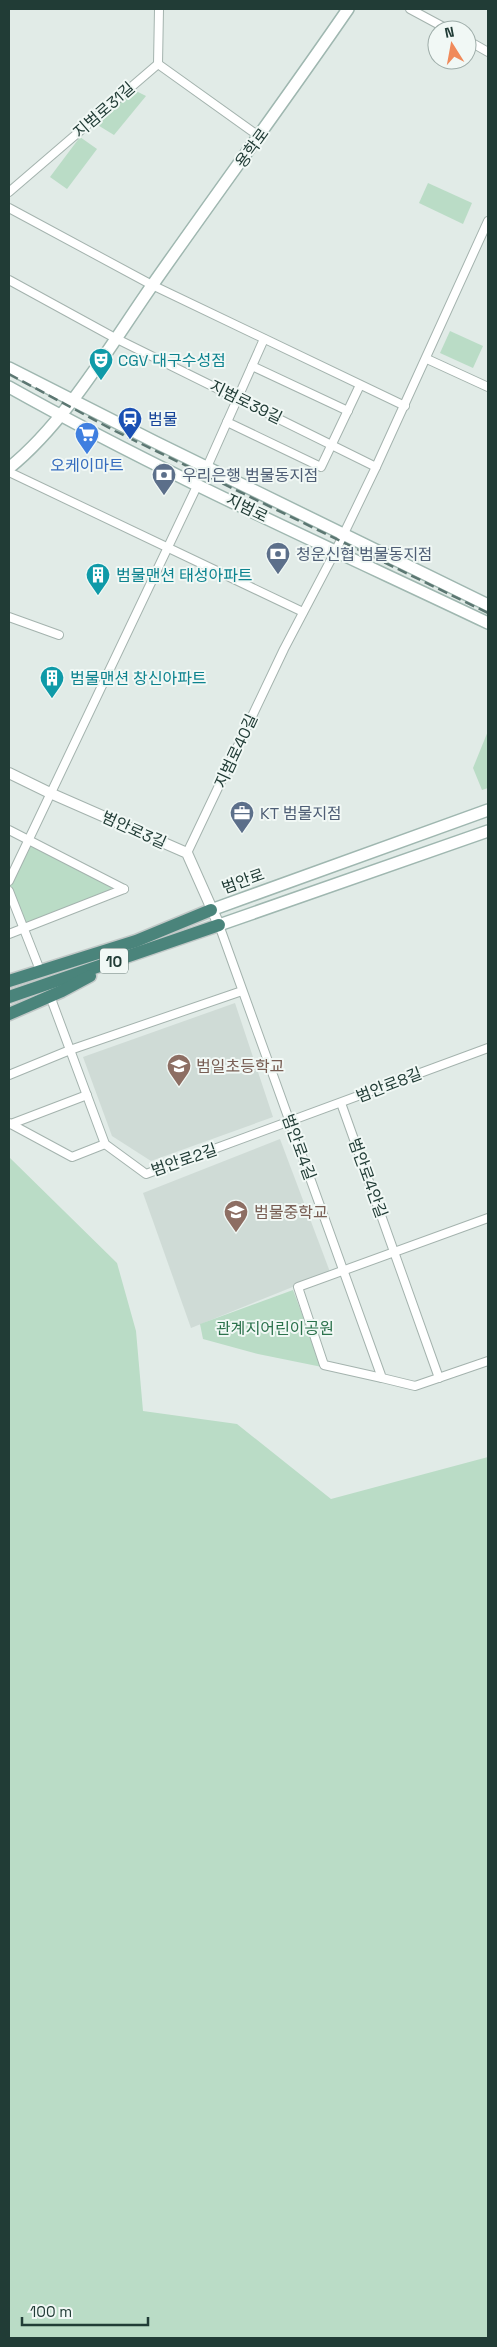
<svg xmlns="http://www.w3.org/2000/svg" width="497" height="2347" viewBox="0 0 497 2347" font-family="'Space Grotesk','Noto Sans KR',sans-serif">
<style>
.built{fill:#cfdbd6}
.green{fill:#badcc6}
.lines{fill:none;stroke-linecap:round;stroke-linejoin:round}
.minor-casing{stroke:#a4b3ae;stroke-width:10}
.tertiary-casing{stroke:#a4b3ae;stroke-width:12}
.secondary-casing{stroke:#9fb7b0;stroke-width:14}
.trunk-casing{stroke:#c1c8c7;stroke-width:15}
.minor{stroke:#fff;stroke-width:8}
.tertiary{stroke:#fff;stroke-width:10}
.secondary{stroke:#fff;stroke-width:11}
.trunk{stroke:#4a847b;stroke-width:12}
.rail{stroke:#5c7772;stroke-width:2.5;stroke-dasharray:10 5;stroke-linecap:butt}
.labels{text-anchor:middle;dominant-baseline:central;stroke-width:4;stroke-linejoin:round;paint-order:stroke}
.shield{fill:#f1f8f5;stroke:#5f746f;stroke-width:1}
.shield-label{font-size:15px;font-weight:bold;fill:#213c36}
.street-label{font-size:16px;fill:#213c36;stroke:#f1f8f5}
.culture-label{font-size:16px;fill:#0d838f;stroke:#f1f8f5;text-anchor:start}
.transit-label{font-size:16px;fill:#164399;stroke:#f1f8f5;text-anchor:start}
.shop-label{font-size:16px;fill:#366cbe;stroke:#f1f8f5}
.service-label{font-size:16px;fill:#4e5e75;stroke:#f1f8f5;text-anchor:start}
.education-label{font-size:16px;fill:#785e54;stroke:#f1f8f5;text-anchor:start}
.park-label{font-size:16px;fill:#2c724c;stroke:#f1f8f5}
</style>
<rect width="100%" height="100%" fill="#e1ebe7"/>
<g class="built">
<polygon points="235,1003 273,1117 151,1161 112,1136 83,1057"/>
<polygon points="280,1139 330,1272 191,1328 143,1193"/>
</g>
<g class="green">
<polygon points="134,90 146,96 114,135 96,124"/>
<polygon points="80,137 97,149 67,189 50,177"/>
<polygon points="428,183 472,203 463,224 419,203"/>
<polygon points="450,331 483,346 473,368 440,353"/>
<polygon points="488,731 488,788 482,790 473,768"/>
<polygon points="31,846 111,887 111,890 27,923 23,921 10,885"/>
<polygon points="9,1157 117,1263 136,1331 143,1411 237,1424 331,1499 488,1457 488,2338 9,2338"/>
<polygon points="293,1290 322,1367 258,1354 203,1339 200,1324"/>
</g>
<g class="lines">
<defs>
<g id="minor">
<polyline points="410,9 449,30"/>
<polyline points="467,40 488,52"/>
<polyline points="158,64 260,137"/>
<polyline points="9,192 158,64 159,9"/>
<polyline points="9,208 152,285 405,406"/>
<polyline points="9,280 115,338 376,467"/>
<polyline points="427,359 488,387"/>
<polyline points="252,366 348,411"/>
<polyline points="227,422 321,467 360,385"/>
<polyline points="207,467 264,339"/>
<polyline points="9,472 303,612"/>
<polyline points="9,617 59,635"/>
<polyline points="9,830 124,889"/>
<polyline points="187,853 284,649 336,550 376,467 488,221"/>
<polyline points="9,881 198,484"/>
<polyline points="9,891 38,965"/>
<polyline points="219,925 382,1378 415,1386 488,1361"/>
<polyline points="9,934 124,889"/>
<polyline points="50,996 105,1144 146,1174 488,1048"/>
<polyline points="9,1075 70,1050 242,991"/>
<polyline points="341,1103 439,1378"/>
<polyline points="9,1123 72,1157 105,1144"/>
<polyline points="11,1124 87,1095"/>
<polyline points="382,1378 324,1365 298,1287 488,1218"/>
</g>
<polyline id="tertiary" points="9,773 50,793 187,853 219,925"/>
<g id="secondary">
<polyline points="9,368 155,442 488,605"/>
<path d="M9,387C164,474 328,547 488,623"/>
<path d="M9,468C65,423 110,346 151,287C216,194 284,102 348,9"/>
<polyline points="211,910 488,810"/>
<polyline points="219,925 488,831"/>
</g>
<g id="trunk">
<polyline points="9,981 136,941 211,910"/>
<polyline points="9,997 219,925"/>
<polyline points="9,1014 62,991 90,976"/>
</g>
</defs>
<use href="#minor" class="minor-casing"/>
<use href="#tertiary" class="tertiary-casing"/>
<use href="#secondary" class="secondary-casing"/>
<use href="#trunk" class="trunk-casing"/>
<use href="#minor" class="minor"/>
<use href="#tertiary" class="tertiary"/>
<use href="#secondary" class="secondary"/>
<use href="#trunk" class="trunk"/>
<polyline class="rail" points="9,374 115,431 488,613"/>
</g>
<defs>
<symbol id="theatre-pin" viewBox="-11 -11 22 30"><path d="M0 17L-7.5 6A9.5 9.5 0 1 1 7.5 6Z" fill="#0f9aa8" stroke="#f1f8f5"/><path d="M-5-5.5Q0-4 5-5.5V0Q5 5 0 6Q-5 5-5 0ZM-3.3-2.5H-1v1.5H-3.3ZM1-2.5H3.3v1.5H1ZM-2.8 1Q0 5.5 2.8 1Z" fill="#fff"/></symbol>
<symbol id="station-pin" viewBox="-11 -11 22 30"><path d="M0 17L-7.5 6A9.5 9.5 0 1 1 7.5 6Z" fill="#1a4fb4" stroke="#f1f8f5"/><path d="M-3-6H3Q5-6 5-4V2Q5 4 3 4L4.5 6H3L1.5 4h-3L-3 6H-4.5L-3 4Q-5 4-5 2V-4Q-5-6-3-6ZM-3.5-4v3h7v-3ZM-3.5 1v1.5H-2V1ZM2 1v1.5H3.5V1Z" fill="#fff"/></symbol>
<symbol id="supermarket-pin" viewBox="-11 -11 22 30"><path d="M0 17L-7.5 6A9.5 9.5 0 1 1 7.5 6Z" fill="#3f7fe0" stroke="#f1f8f5"/><path d="M-6-5.5h2.5l.6 2H6L4.5 2H-2.5L-4.4-4H-6ZM-1.5 3.2a1.3 1.3 0 1 0 .1 0ZM3 3.2a1.3 1.3 0 1 0 .1 0Z" fill="#fff"/></symbol>
<symbol id="bank-pin" viewBox="-11 -11 22 30"><path d="M0 17L-7.5 6A9.5 9.5 0 1 1 7.5 6Z" fill="#5c6f8a" stroke="#f1f8f5"/><path d="M-6-4H6V4H-6ZM0-2.3a2.3 2.3 0 1 0 0 4.6a2.3 2.3 0 1 0 0-4.6Z" fill="#fff"/></symbol>
<symbol id="building-pin" viewBox="-11 -11 22 30"><path d="M0 17L-7.5 6A9.5 9.5 0 1 1 7.5 6Z" fill="#0f9aa8" stroke="#f1f8f5"/><path d="M-4-6H4V6H1V3H-1V6H-4ZM-2.5-4.3h1.7v1.8h-1.7ZM.8-4.3h1.7v1.8H.8ZM-2.5-1h1.7V.8h-1.7ZM.8-1h1.7V.8H.8Z" fill="#fff"/></symbol>
<symbol id="office-pin" viewBox="-11 -11 22 30"><path d="M0 17L-7.5 6A9.5 9.5 0 1 1 7.5 6Z" fill="#5c6f8a" stroke="#f1f8f5"/><path d="M-6-3h4V-5.5h4V-3h4V5H-6ZM-1-4.5V-3h2v-1.5ZM-6 0V1H6V0Z" fill="#fff"/></symbol>
<symbol id="school-pin" viewBox="-11 -11 22 30"><path d="M0 17L-7.5 6A9.5 9.5 0 1 1 7.5 6Z" fill="#8d6e63" stroke="#f1f8f5"/><path d="M0-5L7-2L0 1L-7-2ZM-4 1L0 2.5L4 1V4Q0 6-4 4Z" fill="#fff"/></symbol>
</defs>
<g fill-rule="evenodd">
<use href="#theatre-pin" x="87" y="346" width="28" height="38"/>
<use href="#station-pin" x="116" y="405" width="28" height="38"/>
<use href="#supermarket-pin" x="73" y="420" width="28" height="38"/>
<use href="#bank-pin" x="150" y="461" width="28" height="38"/>
<use href="#bank-pin" x="264" y="540" width="28" height="38"/>
<use href="#building-pin" x="84" y="561" width="28" height="38"/>
<use href="#building-pin" x="38" y="664" width="28" height="38"/>
<use href="#office-pin" x="228" y="799" width="28" height="38"/>
<use href="#school-pin" x="165" y="1052" width="28" height="38"/>
<use href="#school-pin" x="222" y="1198" width="28" height="38"/>
</g>
<g class="labels">
<rect class="shield" x="100" y="948.5" width="28" height="25" rx="4"/>
<g class="shield-label">
<text x="114" y="961">10</text>
</g>
<g class="street-label">
<text transform="translate(104 110) rotate(-41)">지범로31길</text>
<text transform="translate(252 148) rotate(-54)">용학로</text>
<text transform="translate(246 402) rotate(26)">지범로39길</text>
<text transform="translate(247 508) rotate(26)">지범로</text>
<text transform="translate(236 751) rotate(-65)">지범로40길</text>
<text transform="translate(134 830) rotate(24)">범안로3길</text>
<text transform="translate(243 881) rotate(-20)">범안로</text>
<text transform="translate(389 1085) rotate(-21)">범안로8길</text>
<text transform="translate(299 1147) rotate(70)">범안로4길</text>
<text transform="translate(184 1160) rotate(-19)">범안로2길</text>
<text transform="translate(368 1178) rotate(70)">범안로4안길</text>
</g>
<g class="culture-label">
<text x="118" y="360">CGV 대구수성점</text>
<text x="116" y="575">범물맨션 태성아파트</text>
<text x="70" y="678">범물맨션 창신아파트</text>
</g>
<g class="transit-label">
<text x="148" y="419">범물</text>
</g>
<g class="shop-label">
<text x="87" y="465">오케이마트</text>
</g>
<g class="service-label">
<text x="182" y="475">우리은행 범물동지점</text>
<text x="296" y="554">청운신협 범물동지점</text>
<text x="260" y="813">KT 범물지점</text>
</g>
<g class="education-label">
<text x="196" y="1066">범일초등학교</text>
<text x="254" y="1212">범물중학교</text>
</g>
<g class="park-label">
<text x="275" y="1328">관계지어린이공원</text>
</g>
</g>
<rect width="497" height="2347" fill="none" stroke="#213c36" stroke-width="20"/>
<g transform="translate(452 45) rotate(349)"><circle r="24" fill="#f1f8f5" stroke="#9eada9"/>
<path d="M0-4L9 19L0 12L-9 19Z" fill="#f08a5a"/>
<text y="-8" font-size="14" font-weight="bold" text-anchor="middle" fill="#213c36">N</text>
</g>
<path d="M22 2317v8h126v-8" fill="none" stroke="#213c36" stroke-width="2.5"/>
<text x="30" y="2317" font-size="15" fill="#213c36" stroke="#f1f8f5" stroke-width="4" paint-order="stroke">100 m</text>
</svg>
